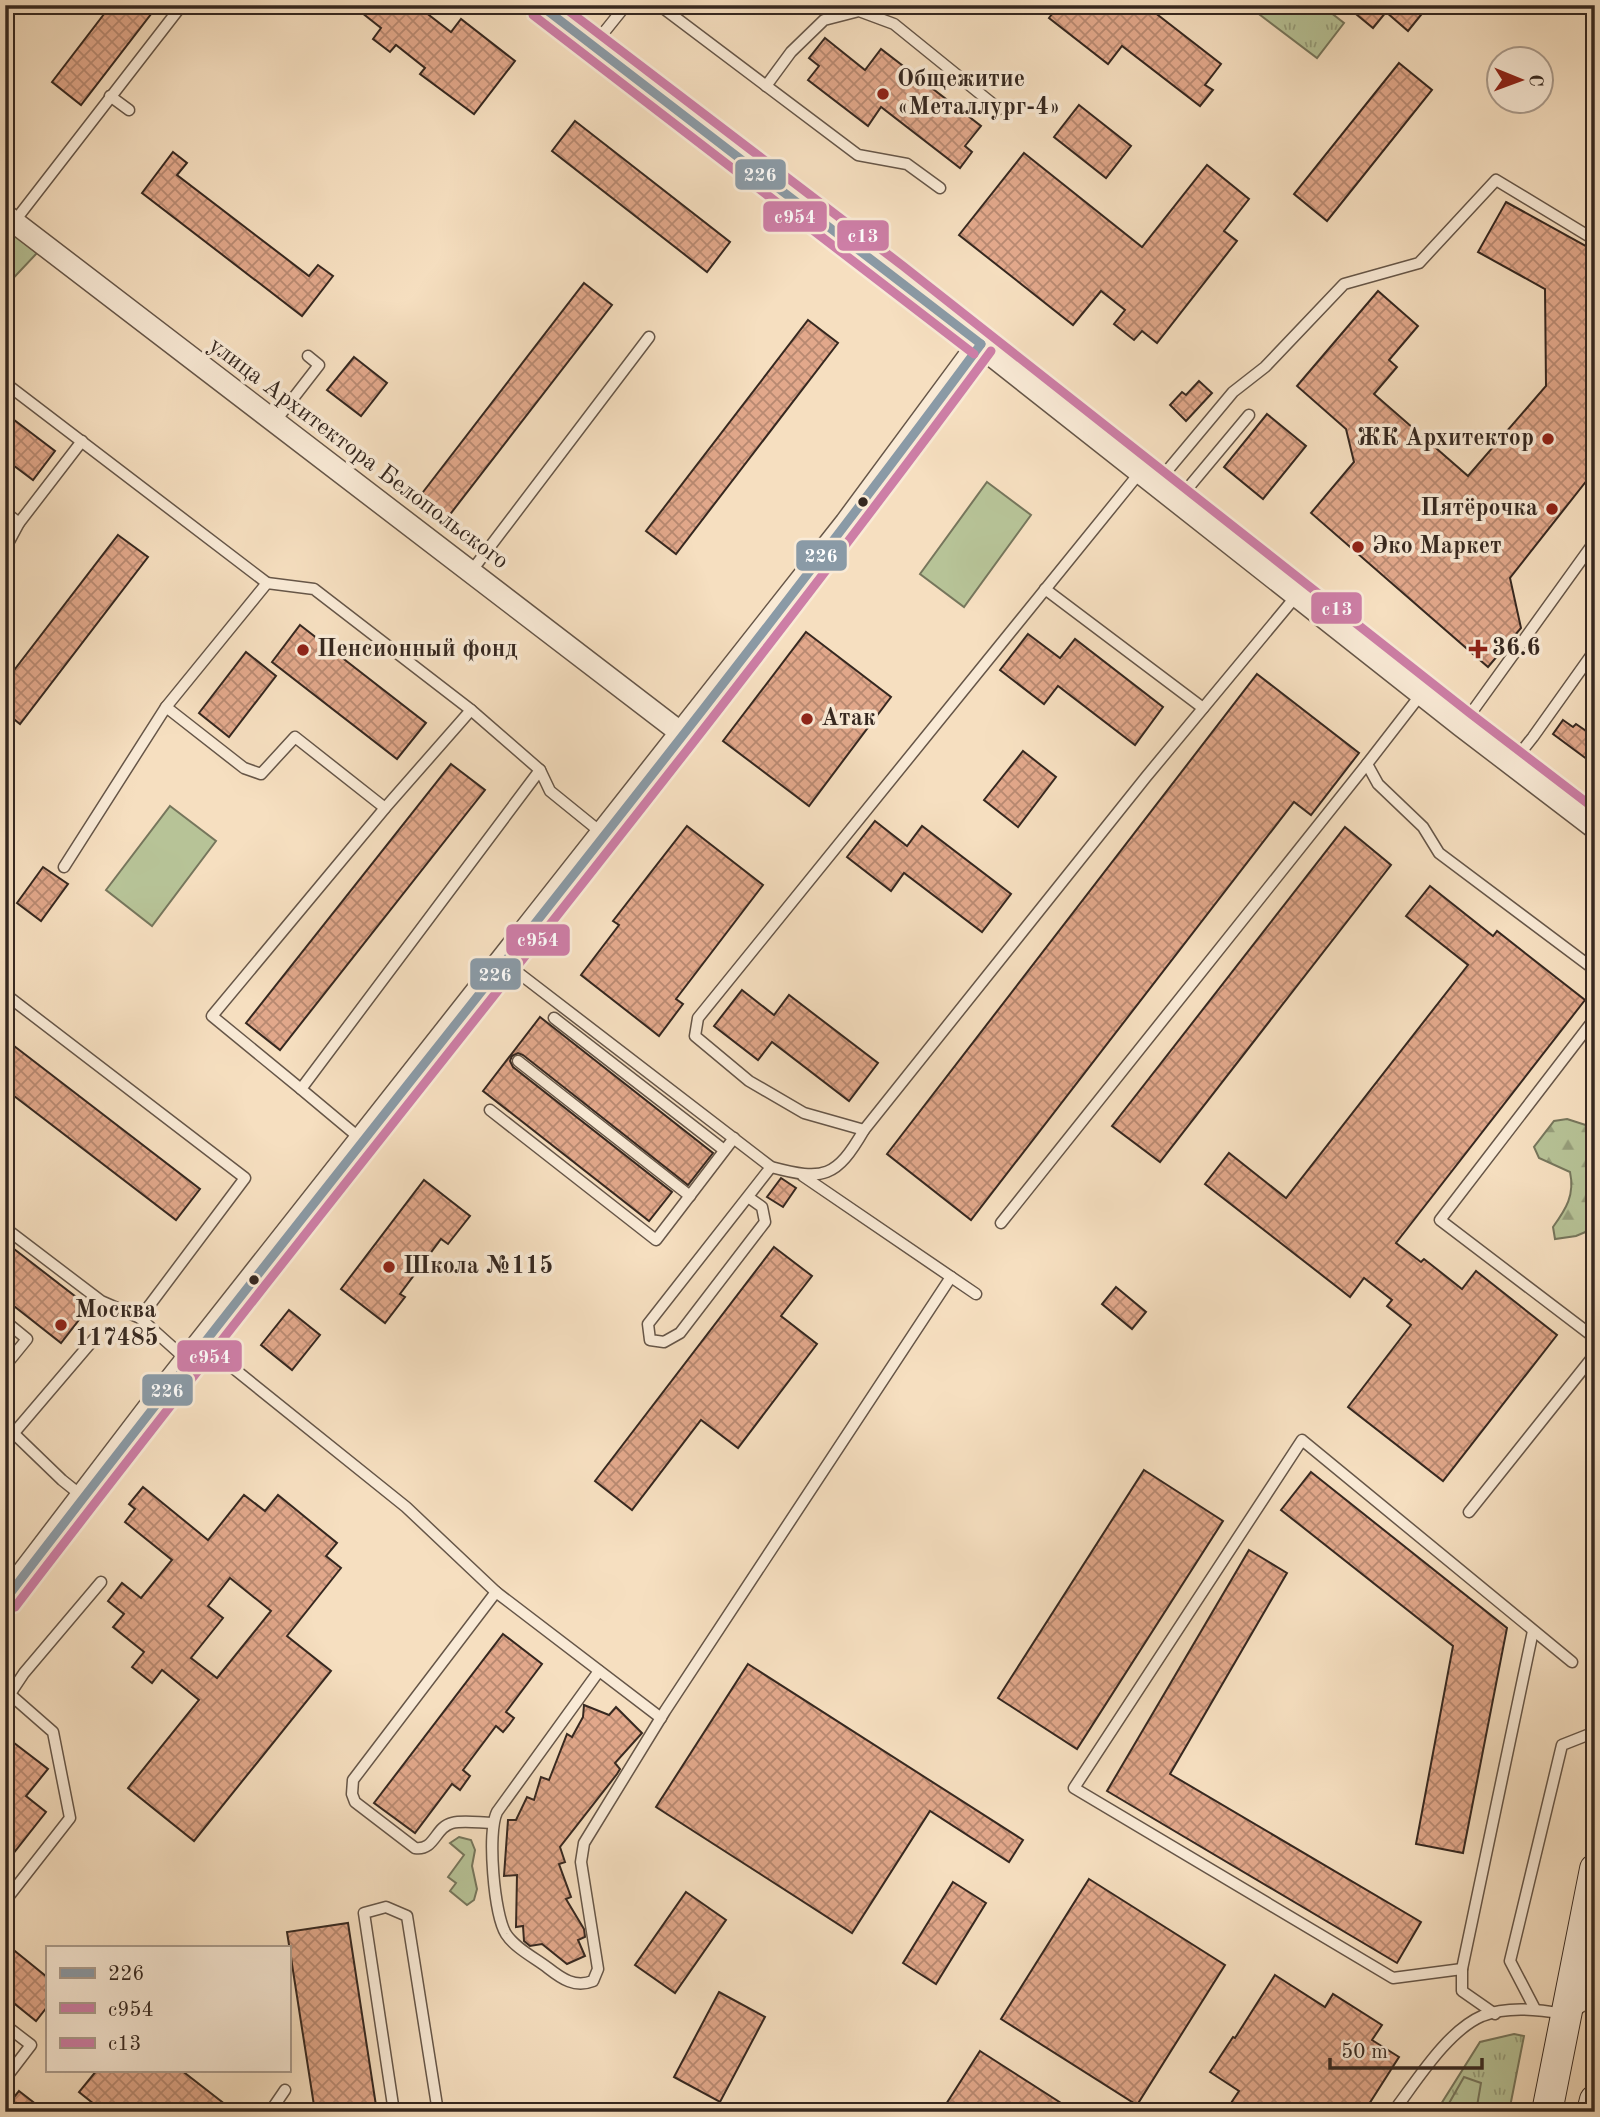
<svg xmlns="http://www.w3.org/2000/svg" width="1600" height="2117" viewBox="0 0 1600 2117" font-family="'Old Standard TT',serif">
<style>
.grass{fill:url(#grass-tufts);stroke:#76765c;stroke-width:2}
.forest{fill:url(#forest-firs);stroke:#76765c;stroke-width:2}
.park{fill:#b7c397;stroke:#76765c;stroke-width:2}
.building{fill:url(#building-cross-hatch);stroke:#362820;stroke-width:2;fill-rule:evenodd}
.lines{fill:none;stroke-linecap:round;stroke-linejoin:round}
.service-casing{stroke:#665648;stroke-width:13}
.minor-casing{stroke:#665648;stroke-width:24}
.tertiary-casing{stroke:#665648;stroke-width:29}
.secondary-casing{stroke:#362820;stroke-width:32}
.service{stroke:#f9ead6;stroke-width:10}
.minor{stroke:#f9ead6;stroke-width:21}
.tertiary{stroke:#f9ead6;stroke-width:26}
.secondary{stroke:#f9ead6;stroke-width:30}
.bus-1-casing{stroke:#f9ead6;stroke-width:14}
.bus-2-casing{stroke:#f9ead6;stroke-width:14}
.bus-3-casing{stroke:#f9ead6;stroke-width:14}
.bus-1{stroke:#8a9aa6;stroke-width:9}
.bus-2{stroke:#cd7ea6;stroke-width:9}
.bus-3{stroke:#cd7ea6;stroke-width:9}
.poi-dot{fill:#8f2418;stroke:#f9ead6;stroke-width:2.5}
.bus-dot{fill:#362820;stroke:#f9ead6;stroke-width:2.5}
.labels{text-anchor:middle;dominant-baseline:central;stroke-width:7;stroke-linejoin:round;paint-order:stroke}
.poi-label{font-size:24px;font-weight:bold;fill:#362820;stroke:#f9ead6;text-anchor:start}
.street-label{font-size:24px;fill:#362820;stroke:#f9ead6}
.line-badge{stroke:#f9ead6;stroke-width:2.5}
.badge-label{font-size:19px;text-anchor:middle;font-weight:bold;fill:#fff}
</style>
<defs>
<pattern id="grass-tufts" width="24" height="20" patternUnits="userSpaceOnUse" patternTransform="scale(1.75)"><rect width="24" height="20" fill="#b7c397"/><path d="M3 7l-1-3M5 7V3M7 7l1-3M15 17l-1-3M17 17v-4M19 17l1-3" fill="none" stroke="#969e7b"/></pattern>
<pattern id="forest-firs" width="22" height="20" patternUnits="userSpaceOnUse" patternTransform="scale(1.75)"><rect width="22" height="20" fill="#b7c397"/><path d="M5 1l3.5 6h-7zM16 11l3.5 6h-7z" fill="#969e7b"/></pattern>
<pattern id="building-cross-hatch" width="8" height="8" patternUnits="userSpaceOnUse" patternTransform="scale(1.75)"><rect width="8" height="8" fill="#e2a88b"/><path d="M0 0l8 8M0 8l8-8" fill="none" stroke="#b88971"/></pattern>
</defs>
<rect width="100%" height="100%" fill="#f6dfc0"/>
<filter id="stains"><feTurbulence type="fractalNoise" baseFrequency=".00286" numOctaves="4"/><feColorMatrix values="0 0 0 0 .2 0 0 0 0 .09 0 0 0 0 .02 0 0 0 .5 -.17"/></filter>
<radialGradient id="worn" r=".72"><stop offset=".6" stop-color="#630" stop-opacity="0"/><stop offset="1" stop-color="#630" stop-opacity=".3"/></radialGradient>
<g class="grass">
<polygon points="1247,5 1321,5 1344,23 1317,58"/>
<polygon points="1514,2034 1524,2036 1509,2112 1436,2112 1480,2042"/>
</g>
<g class="forest">
<polygon points="5,228 37,253 5,287"/>
<path d="M1567,1119L1595,1128V1228L1576,1236L1555,1239L1553,1227C1566,1209 1575,1195 1570,1172L1539,1158L1534,1147L1554,1121Z"/>
<polygon points="1464,2077 1481,2083 1476,2112 1444,2112"/>
</g>
<g class="park">
<polygon points="987,482 1031,515 964,607 920,574"/>
<polygon points="170,806 216,841 152,926 106,890"/>
<polygon points="459,1837 471,1840 475,1850 472,1866 477,1889 474,1900 467,1905 450,1891 456,1883 448,1877 464,1855 450,1843"/>
</g>
<g class="building">
<polygon points="111,5 158,5 81,105 52,82"/>
<polygon points="352,5 416,5 451,32 461,19 515,61 474,114 420,74 425,68 396,45 390,52 373,39 381,28"/>
<polygon points="1059,5 1145,5 1221,64 1205,85 1213,90 1200,106 1122,46 1108,64 1049,18"/>
<polygon points="1345,5 1429,5 1408,31 1386,12 1373,28"/>
<polygon points="825,38 865,70 881,49 981,126 965,146 972,152 960,168 881,107 868,126 808,80 819,66 809,58"/>
<polygon points="1399,63 1432,90 1327,221 1294,194"/>
<polygon points="1079,105 1131,146 1106,178 1054,137"/>
<polygon points="575,121 730,242 707,272 552,151"/>
<polygon points="173,152 187,163 177,175 309,276 318,265 333,276 302,316 142,193"/>
<polygon points="1024,153 1142,247 1207,165 1249,199 1224,231 1237,241 1157,343 1142,331 1134,340 1114,324 1125,310 1101,291 1073,325 959,235"/>
<polygon points="1506,202 1595,251 1595,470 1510,578 1521,628 1488,667 1311,513 1354,462 1346,429 1297,386 1378,291 1418,326 1389,360 1397,367 1374,394 1468,476 1546,386 1545,289 1478,252"/>
<polygon points="584,283 612,305 448,517 420,496"/>
<polygon points="808,320 838,343 676,554 646,531"/>
<polygon points="354,357 387,383 361,416 327,390"/>
<polygon points="1199,381 1212,393 1186,421 1170,405 1182,392 1186,395"/>
<polygon points="5,413 55,451 33,480 5,459"/>
<polygon points="1267,414 1306,446 1263,499 1224,467"/>
<polygon points="118,535 148,557 20,724 5,712 5,682"/>
<polygon points="300,625 426,723 397,759 272,662"/>
<polygon points="806,632 891,697 809,806 723,741"/>
<polygon points="1028,634 1060,658 1075,639 1163,707 1135,745 1058,686 1044,704 1000,670"/>
<polygon points="246,652 276,676 229,737 199,713"/>
<polygon points="1257,674 1359,753 1311,815 1294,802 971,1220 887,1154"/>
<polygon points="1563,720 1573,727 1576,724 1595,737 1595,752 1588,760 1553,734"/>
<polygon points="1023,751 1056,777 1018,827 984,800"/>
<polygon points="451,764 485,790 280,1050 246,1023"/>
<polygon points="875,821 907,846 922,826 1011,894 982,932 904,873 891,891 847,857"/>
<polygon points="687,826 763,885 676,999 683,1004 659,1036 581,975 619,925 613,921"/>
<polygon points="1345,827 1391,865 1160,1162 1112,1126"/>
<polygon points="43,867 68,884 41,921 17,903"/>
<polygon points="1430,886 1493,936 1497,931 1585,1000 1396,1243 1421,1262 1424,1259 1462,1289 1476,1271 1557,1335 1443,1481 1348,1407 1411,1325 1387,1306 1392,1300 1364,1278 1350,1297 1205,1184 1229,1153 1286,1198 1468,965 1406,916"/>
<polygon points="742,990 774,1015 789,995 878,1063 849,1101 772,1042 758,1060 714,1026"/>
<polygon points="540,1017 713,1153 688,1185 523,1055 518,1053 512,1056 510,1061 513,1067 672,1192 649,1221 483,1091"/>
<polygon points="5,1039 200,1189 176,1220 5,1089"/>
<polygon points="781,1178 796,1188 783,1207 767,1197"/>
<polygon points="424,1180 470,1216 448,1244 441,1239 400,1294 405,1297 385,1323 341,1289"/>
<polygon points="5,1242 89,1307 61,1343 5,1299"/>
<polygon points="774,1247 812,1276 781,1316 817,1344 738,1448 701,1420 632,1510 595,1481"/>
<polygon points="1116,1287 1146,1312 1132,1329 1102,1304"/>
<polygon points="289,1310 320,1335 292,1370 261,1345"/>
<polygon points="1144,1470 1223,1521 1077,1749 998,1698"/>
<polygon points="1311,1472 1507,1628 1463,1853 1416,1844 1453,1646 1281,1510"/>
<path d="M143,1487L208,1540L244,1495L265,1511L278,1495L337,1543L326,1556L341,1568L287,1636L331,1671L194,1841L128,1788L199,1700L162,1670L152,1683L132,1667L144,1652L113,1627L124,1614L108,1601L122,1583L141,1598L172,1560L125,1522L135,1509L129,1504ZM230,1578L271,1611L217,1678L191,1658L223,1618L208,1606Z"/>
<polygon points="1249,1550 1287,1573 1170,1774 1421,1922 1397,1963 1107,1791"/>
<polygon points="503,1634 542,1664 506,1712 514,1718 509,1725 503,1732 496,1726 463,1770 470,1776 460,1790 452,1784 415,1833 374,1803"/>
<polygon points="748,1664 1023,1840 1009,1862 930,1811 852,1933 656,1807"/>
<polygon points="584,1705 609,1715 616,1707 642,1733 615,1763 620,1769 617,1774 560,1847 565,1862 559,1864 571,1897 566,1899 584,1929 585,1937 578,1940 585,1956 567,1964 542,1944 530,1946 524,1941 523,1926 516,1927 517,1875 504,1876 508,1820 516,1820 527,1797 534,1800 541,1777 549,1780 567,1734 572,1737 583,1717"/>
<polygon points="5,1736 48,1769 26,1796 46,1812 5,1864"/>
<polygon points="1089,1879 1225,1965 1137,2105 1001,2019"/>
<polygon points="953,1882 986,1903 936,1984 903,1963"/>
<polygon points="686,1892 726,1920 675,1993 635,1965"/>
<polygon points="348,1923 377,2112 315,2112 287,1932"/>
<polygon points="5,1943 47,1977 47,2007 36,2021 5,1996"/>
<polygon points="1275,1975 1325,2007 1333,1994 1382,2025 1372,2040 1399,2057 1364,2112 1225,2112 1239,2091 1210,2072 1233,2037 1235,2038"/>
<polygon points="719,1992 765,2017 720,2102 674,2077"/>
<polygon points="980,2051 1075,2112 941,2112"/>
<polygon points="97,2070 181,2070 235,2112 104,2112 79,2092"/>
<polygon points="19,2091 46,2112 5,2112 5,2108"/>
</g>
<g class="lines">
<defs>
<g id="service">
<polyline points="659,5 858,155 907,164 940,188"/>
<polyline points="593,46 626,5"/>
<polyline points="766,86 791,52 824,20 859,11 894,24 999,109"/>
<polyline points="110,96 129,110"/>
<polyline points="14,222 182,5"/>
<polyline points="5,383 267,583"/>
<polyline points="274,423 319,365 308,356"/>
<polyline points="1157,483 1233,392 1265,367 1344,284 1419,263 1496,180 1595,240"/>
<polyline points="1178,500 1249,415"/>
<polyline points="5,512 19,523"/>
<polyline points="5,549 19,523 82,441"/>
<polyline points="470,573 649,337"/>
<polyline points="1045,589 1203,708"/>
<polyline points="1422,693 1367,764 1378,784 1423,827 1439,853 1595,970"/>
<polyline points="166,707 244,768 261,774 295,737 385,808"/>
<polyline points="1464,723 1595,541"/>
<polyline points="1514,761 1533,737 1595,650"/>
<polyline points="64,867 166,707 267,583 314,589 471,710 540,770 550,791 603,834"/>
<path d="M503,961L771,1167C824,1181 836,1178 864,1130L1146,777L1297,595"/>
<polyline points="5,994 245,1178 140,1318 188,1361"/>
<polyline points="554,1018 724,1150"/>
<polyline points="1595,1018 1440,1220 1595,1338"/>
<polyline points="518,1061 690,1196"/>
<polyline points="301,1089 212,1016 385,808 471,710"/>
<polyline points="490,1110 656,1240 734,1138"/>
<polyline points="864,1130 804,1113 749,1081 695,1036 698,1018 1141,471"/>
<polyline points="362,1140 301,1089 540,770"/>
<polyline points="803,1176 976,1294"/>
<polyline points="748,1197 762,1207 765,1222 680,1333 664,1342 650,1340 648,1324 771,1167"/>
<polyline points="1001,1223 1367,764"/>
<polyline points="5,1228 101,1301 140,1318"/>
<polyline points="5,1321 27,1339 5,1366"/>
<polyline points="202,1343 406,1507 496,1592"/>
<polyline points="5,1425 62,1480 82,1496"/>
<polyline points="13,1434 94,1339"/>
<polyline points="1469,1512 1595,1354"/>
<path d="M599,1671L497,1812C487,1833 494,1914 506,1934C515,1948 535,1958 548,1968C562,1979 575,1988 593,1981L598,1969L581,1862L584,1843L665,1711L951,1277"/>
<polyline points="5,1690 53,1732 70,1818 9,1896 5,1893"/>
<polyline points="10,1694 24,1673 101,1582"/>
<path d="M493,1823C480,1823 464,1820 452,1823C435,1827 435,1851 415,1848L355,1802L352,1794L353,1780L496,1592L661,1718"/>
<polyline points="1462,1969 1533,1631"/>
<polyline points="1535,2009 1510,1961 1562,1745 1595,1732"/>
<polyline points="1495,2014 1462,1991 1462,1969 1393,1978 1074,1788 1302,1440 1572,1662"/>
<polyline points="5,2025 31,2045 5,2079"/>
<polyline points="270,2112 285,2090"/>
<polyline points="394,2112 364,1913 386,1907 407,1916 438,2112"/>
<path d="M1393,2112C1416,2082 1447,2031 1482,2016C1507,2006 1537,2009 1563,2014"/>
</g>
<g id="minor">
<polyline points="5,215 681,733"/>
<path d="M1566,2014C1574,2004 1581,1997 1595,1999"/>
</g>
<g id="tertiary">
<polyline points="540,5 895,276 1463,724 1595,825"/>
<polyline points="5,1600 163,1393 848,524 981,344"/>
</g>
<g id="secondary">
<polyline points="1547,2112 1595,1869"/>
<polyline points="1592,2112 1595,2100"/>
</g>
</defs>
<use href="#service" class="service-casing"/>
<use href="#minor" class="minor-casing"/>
<use href="#tertiary" class="tertiary-casing"/>
<use href="#secondary" class="secondary-casing"/>
<use href="#service" class="service"/>
<use href="#minor" class="minor"/>
<use href="#tertiary" class="tertiary"/>
<use href="#secondary" class="secondary"/>
<defs>
<g id="bus-1">
<polyline points="540,5 981,344"/>
<path d="M5,1600C327,1178 666,770 981,344"/>
</g>
<g id="bus-2">
<polyline points="533,15 974,354"/>
<path d="M15,1607C336,1186 676,778 991,351"/>
</g>
<polyline id="bus-3" points="561,5 903,266 1471,714 1595,809"/>
</defs>
<use href="#bus-1" class="bus-1-casing"/>
<use href="#bus-2" class="bus-2-casing"/>
<use href="#bus-3" class="bus-3-casing"/>
<use href="#bus-1" class="bus-1"/>
<use href="#bus-2" class="bus-2"/>
<use href="#bus-3" class="bus-3"/>
</g>
<g class="poi-dot">
<circle cx="883" cy="94" r="7"/>
<circle cx="1548" cy="439" r="7"/>
<circle cx="1552" cy="509" r="7"/>
<circle cx="1358" cy="547" r="7"/>
<path d="M1474.5 638.5h7v7h7v7h-7v7h-7v-7h-7v-7h7z"/>
<circle cx="303" cy="650" r="7"/>
<circle cx="807" cy="719" r="7"/>
<circle cx="389" cy="1267" r="7"/>
<circle cx="61" cy="1325" r="7"/>
</g>
<g class="bus-dot">
<circle cx="863" cy="502" r="6"/>
<circle cx="254" cy="1280" r="6"/>
</g>
<g class="labels">
<g class="poi-label">
<text x="897" y="80">Общежитие<tspan x="897" dy="28">«Металлург-4»</tspan></text>
<text x="1534" y="439" text-anchor="end">ЖК Архитектор</text>
<text x="1538" y="509" text-anchor="end">Пятёрочка</text>
<text x="1372" y="547">Эко Маркет</text>
<text x="1492" y="649">36.6</text>
<text x="317" y="650">Пенсионный фонд</text>
<text x="821" y="719">Атак</text>
<text x="403" y="1267">Школа №115</text>
<text x="75" y="1311">Москва<tspan x="75" dy="28">117485</tspan></text>
</g>
<g class="street-label">
<text transform="translate(358 454) rotate(37)">улица Архитектора Белопольского</text>
</g>
</g>
<g class="line-badge">
<rect x="734" y="158" width="53" height="33" rx="7" fill="#8a9aa6"/>
<rect x="762" y="200" width="66" height="33" rx="7" fill="#cd7ea6"/>
<rect x="836" y="219" width="54" height="33" rx="7" fill="#cd7ea6"/>
<rect x="795" y="539" width="53" height="33" rx="7" fill="#8a9aa6"/>
<rect x="1310" y="591" width="53" height="34" rx="7" fill="#cd7ea6"/>
<rect x="505" y="923" width="66" height="34" rx="7" fill="#cd7ea6"/>
<rect x="469" y="957" width="53" height="34" rx="7" fill="#8a9aa6"/>
<rect x="176" y="1339" width="67" height="34" rx="7" fill="#cd7ea6"/>
<rect x="141" y="1373" width="53" height="34" rx="7" fill="#8a9aa6"/>
</g>
<g class="badge-label">
<text x="760" y="181">226</text>
<text x="795" y="223">с954</text>
<text x="863" y="242">с13</text>
<text x="821" y="562">226</text>
<text x="1337" y="615">с13</text>
<text x="538" y="946">с954</text>
<text x="495" y="981">226</text>
<text x="210" y="1363">с954</text>
<text x="167" y="1397">226</text>
</g>
<rect width="1600" height="2117" fill="none" stroke="#f6dfc0" stroke-width="28"/>
<rect x="7" y="7" width="1586" height="2103" fill="none" stroke="#362820" stroke-width="3.5"/>
<rect x="14" y="14" width="1572" height="2089" fill="none" stroke="#362820" stroke-width="2"/>
<rect x="46" y="1946" width="245" height="126" fill="#f9ead6" stroke="#ab9c8d" stroke-width="2"/>
<rect x="60" y="1968" width="35" height="10" fill="#8a9aa6" stroke="#ab9c8d" stroke-width="2"/>
<text x="108" y="1980" font-size="21" fill="#362820">226</text>
<rect x="60" y="2003" width="35" height="10" fill="#cd7ea6" stroke="#ab9c8d" stroke-width="2"/>
<text x="108" y="2016" font-size="21" fill="#362820">с954</text>
<rect x="60" y="2038" width="35" height="10" fill="#cd7ea6" stroke="#ab9c8d" stroke-width="2"/>
<text x="108" y="2050" font-size="21" fill="#362820">с13</text>
<g transform="translate(1520 80) rotate(91)"><circle r="33" fill="#f9ead6" stroke="#ab9c8d" stroke-width="2"/>
<path d="M0-5L12 26L0 18L-12 26Z" fill="#8f2418"/>
<text y="-10" font-size="19" font-weight="bold" text-anchor="middle" fill="#362820">С</text>
</g>
<path d="M1330 2058v10h152v-10" fill="none" stroke="#362820" stroke-width="3.5"/>
<text x="1341" y="2058" font-size="21" fill="#362820" stroke="#f9ead6" stroke-width="5" paint-order="stroke">50 m</text>
<rect width="100%" height="100%" filter="url(#stains)"/>
<rect width="100%" height="100%" fill="url(#worn)"/>
</svg>
